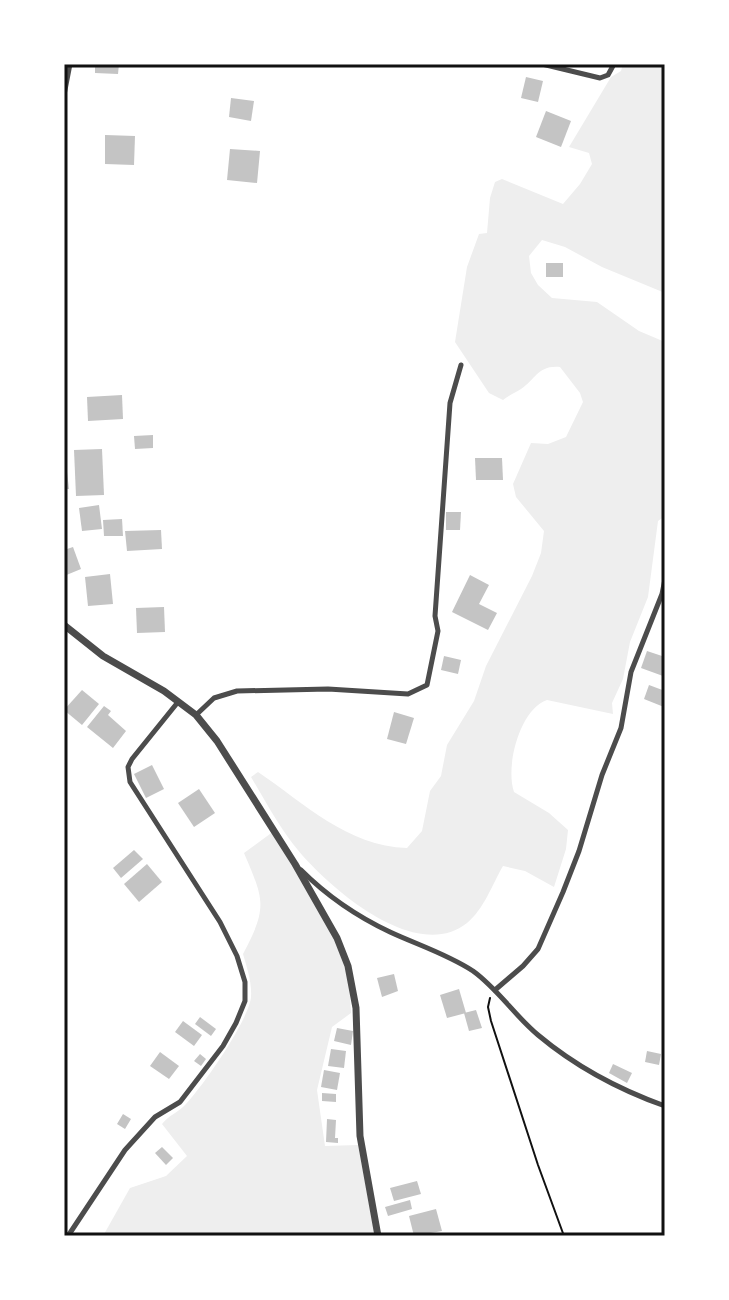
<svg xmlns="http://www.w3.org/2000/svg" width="729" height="1300" viewBox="0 0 729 1300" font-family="Roboto,sans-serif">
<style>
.green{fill:#eee}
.building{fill:#c4c4c4}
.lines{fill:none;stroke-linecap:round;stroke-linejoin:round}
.path{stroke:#111;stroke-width:2}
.minor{stroke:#4c4c4c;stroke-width:5}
.tertiary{stroke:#4c4c4c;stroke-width:7}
.neatline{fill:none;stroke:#111;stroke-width:3}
</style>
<rect width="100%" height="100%" fill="#fff"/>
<g class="green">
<path d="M623,64H665V293L602,267L565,247L542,240L529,256L531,273L538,285L552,298L597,302L639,331L665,342V516L658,521L648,597L630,642L623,679L612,703L613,714L547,700C520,709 505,766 514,792L549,813L568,830L566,849L554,887L525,871L503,866C492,885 484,909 467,923C415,965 324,884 293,844C277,823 264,799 251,777L258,772C304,803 347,846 407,848L422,831L430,791L441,776L447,745L474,701L486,666L532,576L541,553L544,531L516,497L513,484L531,443L548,444L566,437L583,402L580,393L560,367C538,365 536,379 521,389C515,393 509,395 503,400L489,393L455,342L467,267L479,234L487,233L490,198L495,182L502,179L563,204L580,184L592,164L589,153L569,147L611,77L621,71Z"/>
<path d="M274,831L331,929L349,980L351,1013L332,1027L317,1090L325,1146L358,1145L375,1236H103L130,1188L166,1176L187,1156L162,1124C169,1115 179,1112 186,1104C203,1086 249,1020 251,997C252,982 247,968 243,954C268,907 264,900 244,853Z"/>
</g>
<g class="building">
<polygon points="95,64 119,64 118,74 95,73"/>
<polygon points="526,77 543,81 538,102 521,98"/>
<polygon points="231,98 254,101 251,121 229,117"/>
<polygon points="546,111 571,121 561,147 536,137"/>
<polygon points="105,135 135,136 134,165 105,164"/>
<polygon points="230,149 260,151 257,183 227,180"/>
<rect x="546" y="263" width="17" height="14"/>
<polygon points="122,395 123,419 88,421 87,397"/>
<polygon points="153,435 153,448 135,449 134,436"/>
<polygon points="102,449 104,495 76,496 74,450"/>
<polygon points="475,458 502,458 503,480 476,480"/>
<polygon points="64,463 66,463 69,489 64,489"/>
<polygon points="99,505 102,529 82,531 79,508"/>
<polygon points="446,512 461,512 460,530 446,530"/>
<polygon points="122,519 123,536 104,536 103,520"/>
<polygon points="161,530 162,549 127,551 125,531"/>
<polygon points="73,547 81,569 64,576 64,550"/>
<polygon points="110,574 113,604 88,606 85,577"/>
<polygon points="470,575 489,585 479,604 497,613 488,630 452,612"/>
<polygon points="164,607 165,632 137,633 136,608"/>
<polygon points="647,651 665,657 663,676 641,668"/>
<polygon points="444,656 461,660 458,674 441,670"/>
<polygon points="649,685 665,691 664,707 644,699"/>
<polygon points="82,690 99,704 82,725 64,710"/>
<polygon points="104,706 111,711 108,715 126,731 113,748 87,727"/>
<polygon points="394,712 414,718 406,744 387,739"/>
<polygon points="152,765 164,789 146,798 134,774"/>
<polygon points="199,789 215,813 194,827 178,803"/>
<polygon points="134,850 143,859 121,878 113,868"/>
<polygon points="147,864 162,882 139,902 124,884"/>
<polygon points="394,974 398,991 382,997 377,978"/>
<polygon points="459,989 466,1013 447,1018 440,995"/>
<polygon points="476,1010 482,1028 469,1031 464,1013"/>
<polygon points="200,1017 216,1029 211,1036 195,1024"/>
<polygon points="183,1021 202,1035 194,1046 175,1032"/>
<polygon points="337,1028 353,1031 351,1045 334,1041"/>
<polygon points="331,1049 346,1051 344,1068 328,1066"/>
<polygon points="647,1051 661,1054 659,1065 645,1062"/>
<polygon points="160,1052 179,1066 169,1079 150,1066"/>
<polygon points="200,1054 206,1059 201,1066 194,1061"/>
<polygon points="613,1064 632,1073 627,1083 609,1073"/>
<polygon points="324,1070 340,1073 337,1090 321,1087"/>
<polygon points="322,1093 336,1094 336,1102 322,1101"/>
<polygon points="123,1114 131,1119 125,1129 117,1124"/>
<polygon points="327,1119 336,1120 335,1138 338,1138 338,1143 326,1142"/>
<polygon points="162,1147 173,1158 166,1165 155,1153"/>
<polygon points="417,1181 421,1194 394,1201 390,1188"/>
<polygon points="410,1200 412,1209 388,1216 385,1207"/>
<polygon points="436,1209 442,1231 414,1236 409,1216"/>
</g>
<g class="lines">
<polyline class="path" points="490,998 488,1007 491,1021 538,1165 564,1236"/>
<g class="minor">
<polyline points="542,64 600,78 608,75 614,64"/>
<polyline points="64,95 70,64"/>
<polyline points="196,715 214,698 237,691 328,689 408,694 427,685 438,631 435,616 450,403 461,365"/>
<path d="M301,870C328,897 356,916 390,932C418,945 447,954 473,971C498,989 514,1015 538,1035C575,1066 620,1090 665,1106"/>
<polyline points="495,990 523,966 538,949 563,892 579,851 602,775 621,728 631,672 662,594 665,579"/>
<polyline points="68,1236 125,1150 155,1117 180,1102 223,1046 236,1023 245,1001 245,982 237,956 220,922 130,782 128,767 132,759 178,702"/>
</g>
<polyline class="tertiary" points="64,625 103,656 164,691 196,715 217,741 295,864 337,938 348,966 356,1008 360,1136 378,1236"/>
</g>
<rect width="729" height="1300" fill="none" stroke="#ffffff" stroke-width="132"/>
<rect x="66" y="66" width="597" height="1168" class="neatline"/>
</svg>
